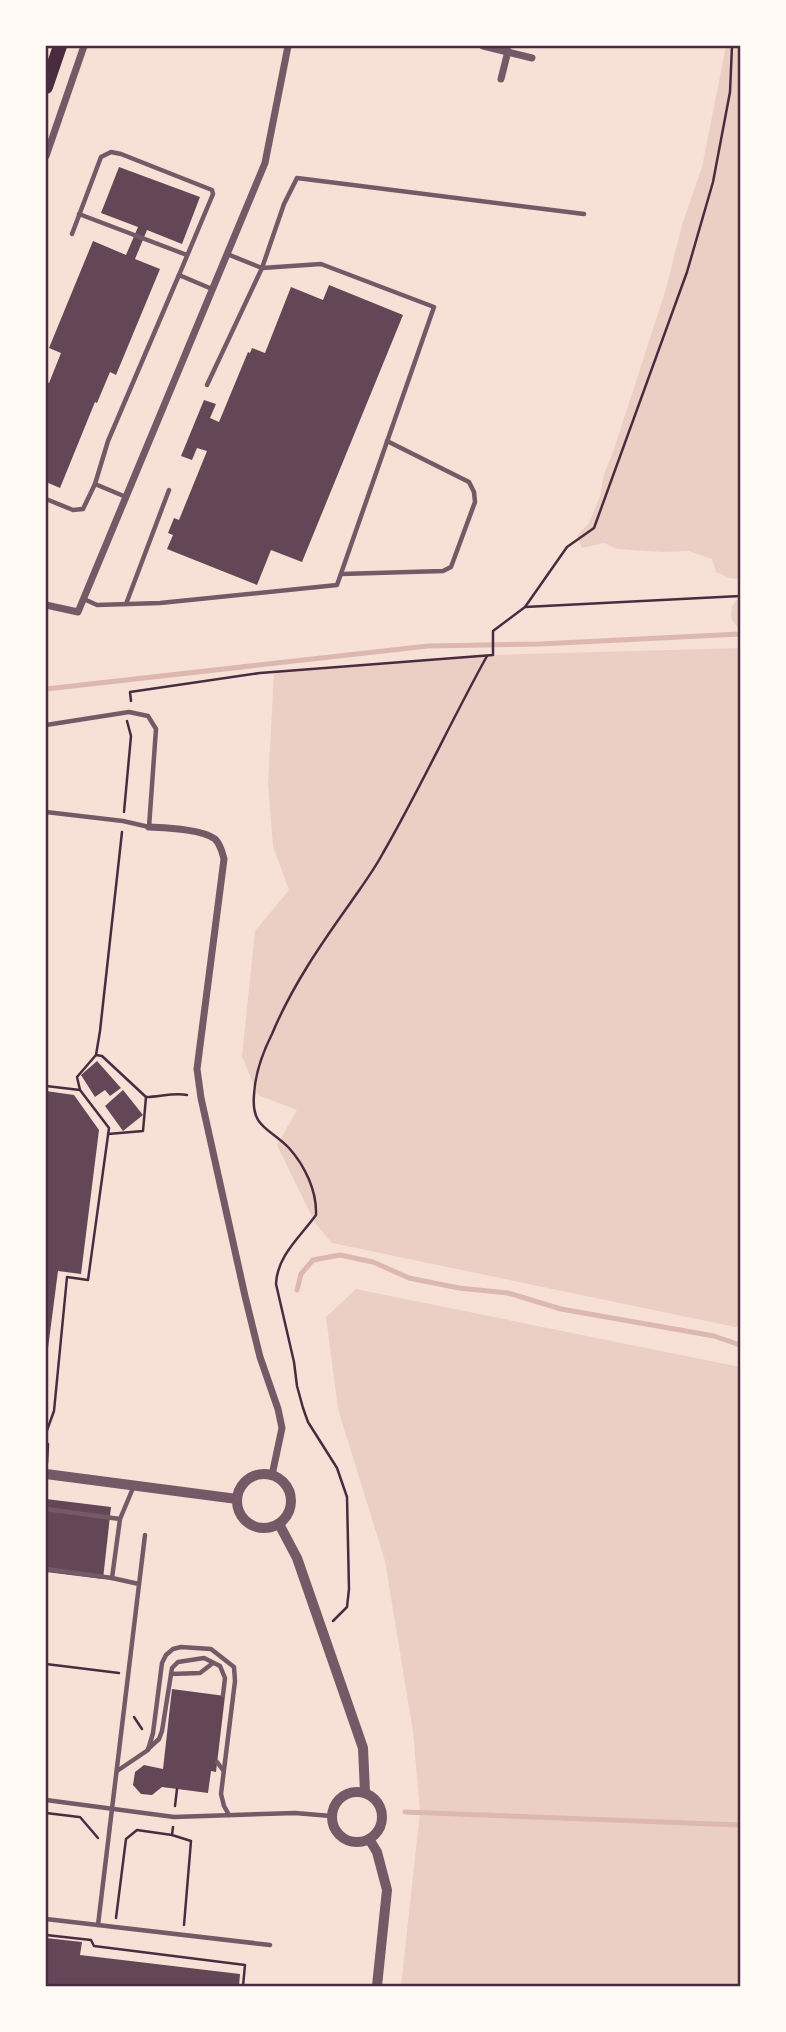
<svg xmlns="http://www.w3.org/2000/svg" width="786" height="2032" viewBox="0 0 786 2032" font-family="Mulish,sans-serif">
<style>
.green{fill:#ebcfc5}
.lines{fill:none;stroke-linecap:round;stroke-linejoin:round}
.stream{stroke:#dcb8b0;stroke-width:5}
.building{fill:#644757}
.path{stroke:#4a2c40;stroke-width:2.5}
.service{stroke:#755966;stroke-width:4.5}
.minor{stroke:#755966;stroke-width:7}
.tertiary{stroke:#755966;stroke-width:10}
.primary{stroke:#4a2c40;stroke-width:14}
.neatline{fill:none;stroke:#4a2c40;stroke-width:2.5}
</style>
<rect width="100%" height="100%" fill="#f7e1d7"/>
<g class="green">
<polygon points="726,46 740,46 740,579 729,578 716,572 712,559 689,551 662,552 617,549 604,543 582,548 577,536 589,523 600,496 604,475 615,446 665,292 682,225 702,167"/>
<polygon points="740,596 740,631 731,618 732,606"/>
<polygon points="740,648 740,1328 332,1243 315,1223 277,1145 297,1110 258,1095 242,1056 255,931 289,890 273,846 268,784 274,672 493,655"/>
<polygon points="356,1289 740,1367 740,1986 401,1986 420,1812 413,1732 385,1561 338,1409 326,1317"/>
</g>
<g class="lines">
<g class="stream">
<polyline points="46,689 428,646 540,644 740,634"/>
<polyline points="297,1290 301,1274 313,1260 340,1255 373,1262 409,1278 459,1288 508,1293 561,1309 714,1336 740,1345"/>
<polyline points="405,1812 740,1825"/>
</g>
</g>
<g class="building">
<polygon points="119,167 200,197 182,244 147,230 135,259 160,269 116,375 110,372 97,403 95,402 60,488 46,482 46,382 49,383 61,353 49,348 93,241 126,255 138,227 101,213"/>
<polygon points="329,285 403,315 302,562 271,550 257,585 167,549 173,535 168,533 174,518 179,520 207,451 197,448 192,460 181,456 204,400 216,404 210,418 219,422 248,352 250,353 252,348 265,353 291,287 323,300"/>
<polygon points="97,1061 121,1088 110,1096 105,1090 95,1097 81,1075"/>
<polygon points="123,1090 143,1115 123,1131 105,1106"/>
<polygon points="46,1091 74,1095 99,1130 81,1274 58,1271 47,1356 46,1356"/>
<polygon points="46,1499 111,1507 103,1579 46,1572"/>
<polygon points="172,1689 225,1696 216,1772 211,1771 208,1793 162,1787 152,1795 141,1794 133,1785 135,1772 144,1765 163,1769"/>
<polygon points="46,1938 82,1942 80,1955 240,1974 239,1986 46,1986"/>
</g>
<g class="lines">
<g class="path">
<polyline points="525,607 740,596"/>
<polyline points="131,701 130,692 260,673 493,655 493,631 525,607 567,547 594,528 687,272 713,182 730,92 732,46"/>
<polyline points="124,812 131,736 127,721"/>
<polyline points="96,1055 102,1056 146,1097"/>
<polyline points="46,1086 80,1090 109,1128 88,1280 67,1277 54,1411 46,1433"/>
<polyline points="80,1090 77,1077 96,1055 100,1031 122,832"/>
<path d="M108,1134L143,1131L146,1097C160,1097 174,1092 187,1095"/>
<polyline points="46,1444 48,1444 47,1463"/>
<path d="M333,1621L347,1607L349,1589L347,1497L337,1468L308,1422L303,1408L297,1386L294,1362L276,1284C277,1256 300,1237 316,1215C317,1191 305,1166 289,1148C270,1128 251,1128 254,1095C255,1074 263,1052 272,1034C292,986 321,944 351,902C362,886 374,870 383,853C420,789 451,721 487,656"/>
<polyline points="46,1664 119,1673"/>
<polyline points="134,1717 142,1729"/>
<polyline points="175,1806 177,1789"/>
<polyline points="46,1813 79,1817"/>
<polyline points="80,1817 98,1838"/>
<polyline points="173,1827 172,1835 191,1841 184,1925"/>
<polyline points="116,1918 126,1839 137,1830 172,1835"/>
<polyline points="46,1935 91,1940 94,1946 245,1965 243,1986"/>
</g>
<g class="service">
<polyline points="79,214 187,255"/>
<polyline points="72,234 101,157 111,152 121,154 212,190 213,194 179,275 212,289"/>
<polyline points="227,254 262,268 284,204 297,178 584,214"/>
<polyline points="126,497 95,484 108,441 179,275"/>
<polyline points="46,499 73,510 83,509 95,484"/>
<polyline points="341,574 443,571 451,567 475,502 474,492 469,482 387,441"/>
<polyline points="84,599 97,605 160,603 337,585 434,307 321,264 262,268 207,385"/>
<polyline points="126,604 169,490"/>
<polyline points="46,725 129,712 148,716 156,729 149,827 123,821 46,812"/>
<polyline points="46,1509 120,1519"/>
<polyline points="46,1569 112,1578 120,1519 133,1488"/>
<polyline points="112,1578 139,1584"/>
<polyline points="171,1674 200,1673 213,1663"/>
<polyline points="148,1749 159,1739 162,1731 172,1668 178,1662 204,1658 220,1666 225,1678 223,1695"/>
<polyline points="217,1762 223,1770"/>
<polyline points="117,1771 148,1750 153,1733 162,1663 166,1655 173,1649 181,1647 211,1649 234,1667 235,1681 221,1794 224,1806 229,1815"/>
<polyline points="46,1800 174,1817 295,1813 331,1816"/>
<polyline points="46,1919 270,1945"/>
<polyline points="98,1925 145,1535"/>
</g>
<g class="minor">
<polyline points="483,46 532,58"/>
<polyline points="501,79 508,51"/>
<polyline points="46,156 84,46"/>
<polyline points="46,605 78,612 265,163 288,46"/>
<path d="M149,827C166,828 202,829 215,839C221,845 222,852 224,859L197,1069L201,1098L245,1296L260,1357L278,1409L282,1428L272,1475"/>
</g>
<g class="tertiary">
<polyline points="46,1474 237,1499"/>
<circle cx="264" cy="1501" r="27"/>
<polyline points="279,1524 297,1558 363,1748 365,1792"/>
<circle cx="357" cy="1817" r="25"/>
<polyline points="369,1839 377,1852 387,1890 377,1986"/>
</g>
<polyline class="primary" points="46,87 60,46"/>
</g>
<rect width="786" height="2032" fill="none" stroke="#fffaf5" stroke-width="94"/>
<rect x="47" y="47" width="692" height="1938" class="neatline"/>
</svg>
